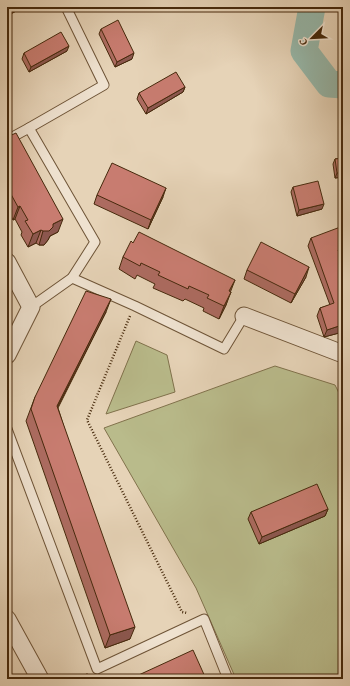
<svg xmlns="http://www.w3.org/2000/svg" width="350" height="686" viewBox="0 0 350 686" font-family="'Gentium Book Plus',serif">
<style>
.green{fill:#b9bb8b;stroke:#80724c}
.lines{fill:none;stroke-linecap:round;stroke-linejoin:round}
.river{stroke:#97b8aa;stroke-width:27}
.lane-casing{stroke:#6e5437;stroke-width:11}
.street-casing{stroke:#6e5437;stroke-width:19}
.path{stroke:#46290c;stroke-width:2.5;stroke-dasharray:1 2;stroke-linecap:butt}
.lane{stroke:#efe2d0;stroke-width:9}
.street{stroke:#efe2d0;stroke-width:17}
.wall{fill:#ac6b60;stroke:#46290c}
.shaded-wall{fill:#8c574e;stroke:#46290c}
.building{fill:#c87c70;stroke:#46290c}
</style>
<rect width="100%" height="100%" fill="#e6d3b7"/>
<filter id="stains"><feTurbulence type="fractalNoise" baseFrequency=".005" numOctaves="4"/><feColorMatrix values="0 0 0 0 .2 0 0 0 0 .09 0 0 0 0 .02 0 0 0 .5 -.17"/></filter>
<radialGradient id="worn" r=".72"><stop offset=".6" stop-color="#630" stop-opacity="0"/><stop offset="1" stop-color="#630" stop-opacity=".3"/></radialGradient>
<g class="green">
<polygon points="136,341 167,355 175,392 106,414"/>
<polygon points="275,366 335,385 343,401 343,679 236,679 196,588 104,428"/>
</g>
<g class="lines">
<polyline class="river" points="312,7 304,51 329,84 343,85"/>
<defs>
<g id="lane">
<polyline points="29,128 104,85 66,7"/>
<polyline points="7,140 29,128 95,242 72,278 31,307"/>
<polyline points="72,278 135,306 224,349 244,316"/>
<polyline points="7,429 97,669 204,619 228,679"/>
</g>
<g id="street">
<polyline points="7,262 31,307 7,355"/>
<polyline points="244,316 343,354"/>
<polyline points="7,619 40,679"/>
</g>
</defs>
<use href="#lane" class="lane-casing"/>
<use href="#street" class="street-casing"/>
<g class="path">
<polyline points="130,316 87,420 182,612 187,613"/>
<polyline points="79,679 88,674"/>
</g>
<use href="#lane" class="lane"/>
<use href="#street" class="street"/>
</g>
<g class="wall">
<polygon points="101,29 132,59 115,67 99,34"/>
<polygon points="67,51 29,72 22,59 24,53"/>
<polygon points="185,87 183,92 146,114 137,99 139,93"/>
<polygon points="7,137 58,232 50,236 48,240 44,245 39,245 36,243 28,247 21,235 22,232 15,219 13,220 7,209"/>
<polygon points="343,158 343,177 335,178 333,164 335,159"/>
<polygon points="293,187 322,209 297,216 291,192"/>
<polygon points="97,195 163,197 148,229 94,204"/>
<polygon points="311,238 340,255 343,262 343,342 342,342 339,333 324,337 317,316 320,308 330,305 308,246"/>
<polygon points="133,243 230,292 226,305 219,319 203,311 204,308 185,299 183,301 153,288 155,284 137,275 135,279 119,269 123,257"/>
<polygon points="247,270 306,277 291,303 244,279"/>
<polygon points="106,312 58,408 130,639 105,648 26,421 35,397"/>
<polygon points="328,509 325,516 259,544 248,519 251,512"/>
</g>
<g class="shaded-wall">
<polygon points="16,7 24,7 7,16 7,11"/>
<polygon points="69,46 67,51 29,72 31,67"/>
<polygon points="134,53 132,59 115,67 117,62"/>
<polygon points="185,87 183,92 146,114 148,108"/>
<polygon points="343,172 343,177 335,178 337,173"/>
<polygon points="166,188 163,197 148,229 151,220"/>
<polygon points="324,204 322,209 297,216 299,210"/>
<polygon points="20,206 15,219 13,220 18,207"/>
<polygon points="63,219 58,232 50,236 48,240 44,245 39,245 43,231 53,224"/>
<polygon points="41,230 36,243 28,247 33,234"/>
<polygon points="343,248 343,254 336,257 338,250"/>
<polygon points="309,267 306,277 291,303 295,294"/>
<polygon points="235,280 230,293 229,291"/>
<polygon points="231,292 226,305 219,319 224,306"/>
<polygon points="111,299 106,312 52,418 57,406"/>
<polygon points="342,325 339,333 324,337 327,330"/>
<polygon points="328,509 325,516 259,544 262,537"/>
<polygon points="135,627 130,639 105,648 110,635"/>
</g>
<g class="building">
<polygon points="7,7 16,7 7,11"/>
<polygon points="118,20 134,53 117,62 101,29"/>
<polygon points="61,32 69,46 31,67 24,53"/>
<polygon points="176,72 185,87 148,108 139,93"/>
<polygon points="16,133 63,219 53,224 53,227 49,231 43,231 41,230 33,234 25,221 28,220 20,206 18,207 7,187 7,137"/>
<polygon points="343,158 343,172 337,173 335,159"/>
<polygon points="112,163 166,188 151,220 97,195"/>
<polygon points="318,181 324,204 299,210 293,187"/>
<polygon points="343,226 343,248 338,250 343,262 343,329 342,325 327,330 320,308 334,303 311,238"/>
<polygon points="139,232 235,280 229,291 231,292 224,306 207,298 209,295 189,286 188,289 158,275 160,272 141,263 140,266 123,257 131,241 133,243"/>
<polygon points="261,242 309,267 295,294 247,270"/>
<polygon points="86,291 111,299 57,406 135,627 110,635 31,409 35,397"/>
<polygon points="317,484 328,509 262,537 251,512"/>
<polygon points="193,650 206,679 130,679"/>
</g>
<rect width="350" height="686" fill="none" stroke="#e6d3b7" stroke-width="24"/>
<rect x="8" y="8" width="334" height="670" fill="none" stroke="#46290c" stroke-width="2"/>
<rect x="12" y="12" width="326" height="662" fill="none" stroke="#46290c"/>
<g transform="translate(312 38) rotate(246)" stroke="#efe2d0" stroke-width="3" paint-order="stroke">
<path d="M0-3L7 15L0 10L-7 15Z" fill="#46290c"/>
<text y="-6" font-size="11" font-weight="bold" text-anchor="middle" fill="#46290c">С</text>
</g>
<rect width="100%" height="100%" filter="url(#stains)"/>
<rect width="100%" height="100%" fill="url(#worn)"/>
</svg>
